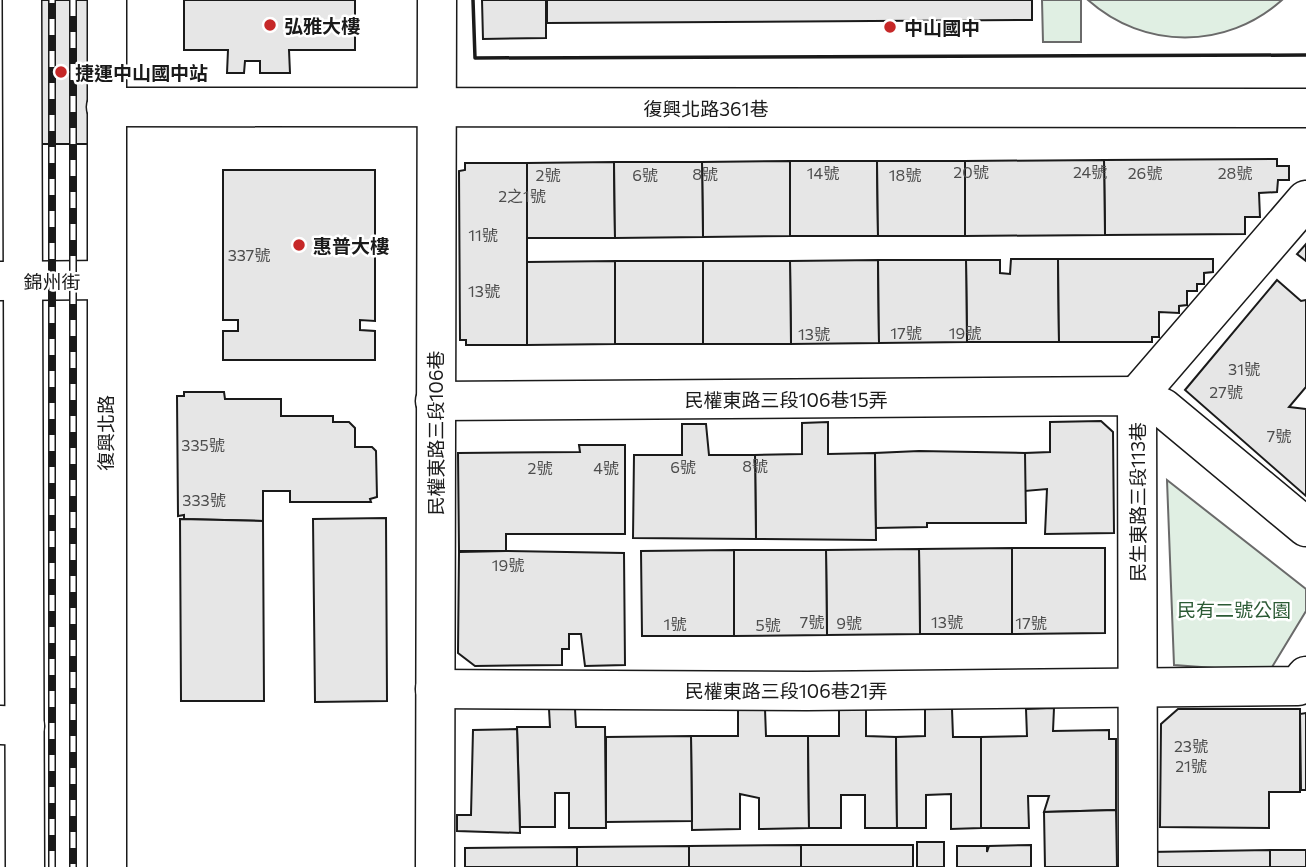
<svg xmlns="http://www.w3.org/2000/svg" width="1306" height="867" viewBox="0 0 1306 867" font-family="Commissioner,'Noto Sans TC',sans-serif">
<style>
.green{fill:#e0efe3;stroke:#6a6a6a;stroke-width:2}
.building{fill:#e6e6e6;stroke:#1a1a1a;stroke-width:2}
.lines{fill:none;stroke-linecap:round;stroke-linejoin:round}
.minor-casing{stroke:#1a1a1a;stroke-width:41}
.major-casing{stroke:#1a1a1a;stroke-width:41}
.minor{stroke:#fff;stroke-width:38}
.major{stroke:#fff;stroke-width:38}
.rail-casing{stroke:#1a1a1a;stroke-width:8}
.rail{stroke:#fff;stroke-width:5;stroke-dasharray:16;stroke-linecap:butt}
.wall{stroke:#1a1a1a;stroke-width:3.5}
.poi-dot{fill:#c62828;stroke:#fff;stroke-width:2.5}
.labels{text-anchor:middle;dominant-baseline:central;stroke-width:5;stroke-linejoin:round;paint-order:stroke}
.number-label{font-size:16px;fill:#4d4d4d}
.poi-label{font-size:19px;font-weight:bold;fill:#1a1a1a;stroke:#fff;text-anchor:start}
.street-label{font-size:19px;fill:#1a1a1a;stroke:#fff}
.park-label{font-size:19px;fill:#2b5a34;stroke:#fff}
</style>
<rect width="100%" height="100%" fill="#fff"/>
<g class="green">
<polygon points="1042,0 1081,0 1081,42 1043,42"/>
<path d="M1088,0H1282C1226,50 1144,50 1088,0Z"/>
<polygon points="1167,480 1306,589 1306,611 1269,672 1174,665"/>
</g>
<g class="building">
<polygon points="20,0 102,0 103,144 21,144"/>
<polygon points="184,0 355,0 355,50 289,50 290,73 260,73 260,61 245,61 244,73 227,73 228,50 184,50"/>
<polygon points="482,0 546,0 546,38 483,39"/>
<polygon points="547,0 1032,0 1032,20 547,23"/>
<polygon points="1277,159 1277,166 1289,166 1289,180 1278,180 1277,192 1259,193 1260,217 1245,217 1245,234 1105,235 1104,160"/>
<polygon points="1104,160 1105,235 965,236 965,161"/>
<polygon points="790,161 877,161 878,236 790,236"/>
<polygon points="790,161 790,236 703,237 702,162"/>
<polygon points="877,161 965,161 965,236 878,236"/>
<polygon points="614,162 615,238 527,238 527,163"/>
<polygon points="614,162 702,162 703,237 615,238"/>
<polygon points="465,163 527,163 527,345 466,345 466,340 460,340 459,171 465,170"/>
<polygon points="223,170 375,170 375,321 360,320 360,330 375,331 375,360 223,360 223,331 238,331 238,320 223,320"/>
<polygon points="1306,244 1306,261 1297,254"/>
<polygon points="1011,259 1058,259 1059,342 967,342 966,260 1000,260 1000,273 1010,274"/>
<polygon points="1058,259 1213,259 1213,272 1204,273 1204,284 1197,284 1197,291 1187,291 1187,305 1179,306 1179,313 1159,312 1159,337 1152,337 1152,342 1059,342"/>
<polygon points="878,260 879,343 791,344 790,261"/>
<polygon points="878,260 966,260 967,342 879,343"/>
<rect x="615" y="261" width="88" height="83"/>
<polygon points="615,261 615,344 527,345 527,262"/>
<polygon points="703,261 790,261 791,344 703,344"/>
<polygon points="1277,280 1301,301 1306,300 1306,387 1289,407 1306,409 1306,496 1185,390"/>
<polygon points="184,392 224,392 225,399 281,399 281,416 333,416 333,422 349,422 355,428 355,447 372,447 376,451 377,497 370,499 371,502 290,502 290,491 263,491 263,521 184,519 184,515 178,516 177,396 184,396"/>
<polygon points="1101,421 1113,432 1114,533 1045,534 1047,489 1025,491 1025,453 1050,452 1050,422"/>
<polygon points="828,422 828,454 875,453 876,540 756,539 755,455 802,454 802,423"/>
<polygon points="682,424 706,424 709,455 755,455 756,539 633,538 634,455 682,455"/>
<polygon points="579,445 625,445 625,534 506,534 506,551 459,551 458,453 580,452"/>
<polygon points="919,451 1025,453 1026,523 927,523 927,527 876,528 875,453"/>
<polygon points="386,518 387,701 315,702 313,519"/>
<polygon points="180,519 263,521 264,701 181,701"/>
<polygon points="1012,548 1105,548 1105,633 1012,634"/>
<polygon points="1012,548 1012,634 920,634 919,549"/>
<polygon points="919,549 920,634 827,635 826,550"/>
<polygon points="734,550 734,636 642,636 641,551"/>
<polygon points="734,550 826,550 827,635 734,636"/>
<polygon points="506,551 624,553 625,665 585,666 581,634 569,634 569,649 562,649 562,665 475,666 458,653 459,552"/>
<polygon points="1054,708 1053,731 1109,730 1109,739 1116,739 1116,810 1044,812 1049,796 1028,796 1029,828 981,828 981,737 1027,736 1026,709"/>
<polygon points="549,709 575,709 576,727 605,727 606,828 569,828 569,793 555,793 555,827 520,827 517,727 550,727"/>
<polygon points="738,709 765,709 766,736 808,736 809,828 759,829 759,798 740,794 740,829 692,830 691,736 738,736"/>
<polygon points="839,709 866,709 866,736 896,737 897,828 865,828 865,795 841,795 841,828 809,828 808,736 839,736"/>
<polygon points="925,709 952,709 953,737 981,737 981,828 951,829 951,794 926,795 926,828 897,828 896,737 925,736"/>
<polygon points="1178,709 1300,709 1300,792 1269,792 1269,828 1160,827 1161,724"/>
<polygon points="1306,713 1306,790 1301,790 1300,714"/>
<polygon points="517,729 520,833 457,831 457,815 471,815 473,730"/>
<polygon points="691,736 692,821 606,822 606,737"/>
<polygon points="1116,810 1117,867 1045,867 1044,812"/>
<rect x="917" y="842" width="27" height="25"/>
<rect x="801" y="845" width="112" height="22"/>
<polygon points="801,845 801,867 689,867 689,846"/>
<polygon points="1031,845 1031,867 957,867 957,846 987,846 987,852 989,846"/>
<polygon points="689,846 689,867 577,867 577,847"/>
<polygon points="577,847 577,867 465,867 465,848"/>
<polygon points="1270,850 1270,867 1150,867 1149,852"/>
<rect x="1270" y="850" width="36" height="17"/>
</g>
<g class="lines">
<defs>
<g id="minor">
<polyline points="106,107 1306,108"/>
<polyline points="0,281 105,280"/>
<polyline points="435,401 1137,396 1163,408 1306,527"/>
<polyline points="435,689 807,691 1298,686 1306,676"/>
<polyline points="0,725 25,726"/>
<polyline points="435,867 437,0"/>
<polyline points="1138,867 1137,396 1306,200"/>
</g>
<g id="major">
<polyline points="22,0 25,867"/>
<polyline points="107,0 107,867"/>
</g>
</defs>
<use href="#minor" class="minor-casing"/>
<use href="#major" class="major-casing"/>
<use href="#minor" class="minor"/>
<use href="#major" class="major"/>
<defs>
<g id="rail">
<polyline points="73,0 73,867"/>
<polyline points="52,867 52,0"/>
</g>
</defs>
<use href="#rail" class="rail-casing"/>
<use href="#rail" class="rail"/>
<polyline class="wall" points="473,0 475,58 1306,55"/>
</g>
<g class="poi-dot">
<circle cx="270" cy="25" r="7"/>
<circle cx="890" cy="27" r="7"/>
<circle cx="61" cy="72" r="7"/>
<circle cx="299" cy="245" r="7"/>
</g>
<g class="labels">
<g class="number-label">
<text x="971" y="171">20號</text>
<text x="1090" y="171">24號</text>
<text x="823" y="172">14號</text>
<text x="1145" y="172">26號</text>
<text x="1235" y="172">28號</text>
<text x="705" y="173">8號</text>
<text x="548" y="174">2號</text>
<text x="645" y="174">6號</text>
<text x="905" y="174">18號</text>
<text x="522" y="195">2之1號</text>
<text x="483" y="234">11號</text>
<text x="249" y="254">337號</text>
<text x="484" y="290">13號</text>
<text x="906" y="332">17號</text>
<text x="965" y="332">19號</text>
<text x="814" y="333">13號</text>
<text x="1244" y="368">31號</text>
<text x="1226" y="391">27號</text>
<text x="1279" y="435">7號</text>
<text x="203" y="444">335號</text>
<text x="755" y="465">8號</text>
<text x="683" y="466">6號</text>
<text x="540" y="467">2號</text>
<text x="606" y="467">4號</text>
<text x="204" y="499">333號</text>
<text x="508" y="564">19號</text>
<text x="812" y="621">7號</text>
<text x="947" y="621">13號</text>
<text x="849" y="622">9號</text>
<text x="1031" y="622">17號</text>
<text x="675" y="623">1號</text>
<text x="768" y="624">5號</text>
<text x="1191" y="745">23號</text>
<text x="1191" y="765">21號</text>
</g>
<g class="poi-label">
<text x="284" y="25">弘雅大樓</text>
<text x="904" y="27">中山國中</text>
<text x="75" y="72">捷運中山國中站</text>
<text x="313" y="245">惠普大樓</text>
</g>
<g class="street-label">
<text x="706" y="108">復興北路361巷</text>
<text x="52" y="281">錦州街</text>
<text x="786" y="399">民權東路三段106巷15弄</text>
<text transform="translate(105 433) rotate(-90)">復興北路</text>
<text transform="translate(435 433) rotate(-90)">民權東路三段106巷</text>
<text transform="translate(1137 502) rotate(-90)">民生東路三段113巷</text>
<text x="786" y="690">民權東路三段106巷21弄</text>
</g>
<g class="park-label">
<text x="1234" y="609">民有二號公園</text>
</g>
</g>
</svg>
